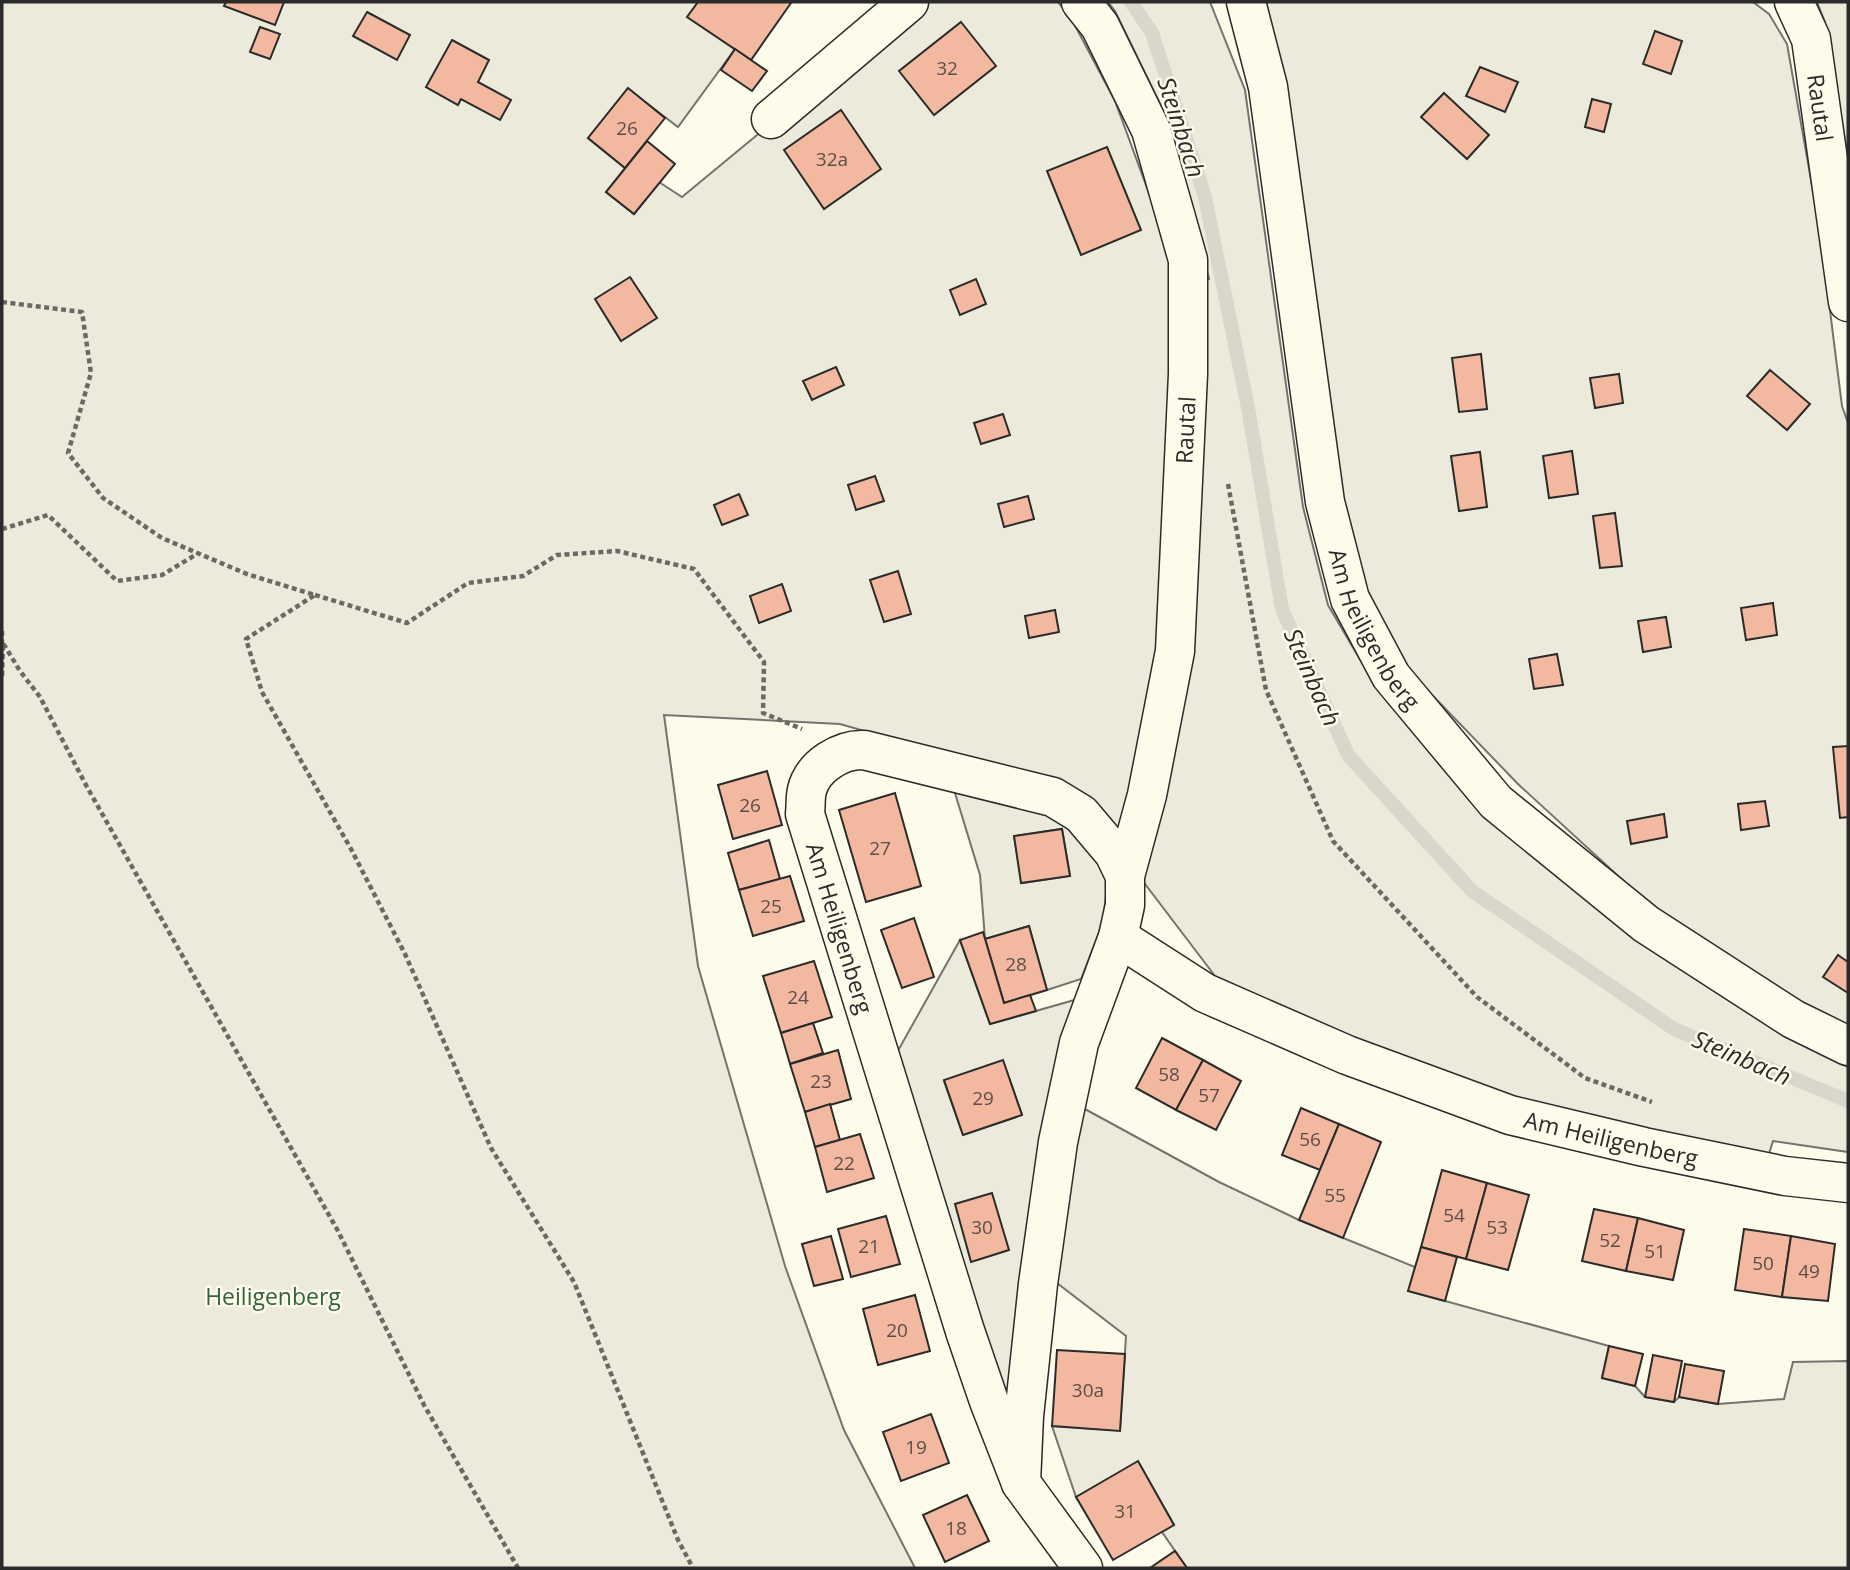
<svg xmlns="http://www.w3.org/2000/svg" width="1850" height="1570" viewBox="0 0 1850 1570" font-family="'Open Sans',sans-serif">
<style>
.green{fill:#ecebdb;stroke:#74746e;stroke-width:2;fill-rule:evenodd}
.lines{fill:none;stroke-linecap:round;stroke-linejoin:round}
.stream{stroke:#d8d7c9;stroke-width:14}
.building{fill:#f2b8a0;stroke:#2b2b2b;stroke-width:2}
.minor-casing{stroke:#2b2b2b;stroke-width:41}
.path{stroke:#6a6964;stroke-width:4.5;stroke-dasharray:5 3.5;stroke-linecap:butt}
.minor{stroke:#fdfbea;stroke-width:38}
.labels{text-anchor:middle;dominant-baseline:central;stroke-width:5;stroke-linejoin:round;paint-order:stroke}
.number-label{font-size:19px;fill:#5d4e48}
.street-label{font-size:23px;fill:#2b2b2b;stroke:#fdfbea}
.park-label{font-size:23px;fill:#34623c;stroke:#fdfbea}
.water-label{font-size:24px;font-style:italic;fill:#2b2b2b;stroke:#fdfbea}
</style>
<rect width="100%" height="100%" fill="#fdfbea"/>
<g class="green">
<polygon points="2,2 698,2 688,17 735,49 678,127 628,89 588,138 625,168 606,192 634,214 659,182 682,197 918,2 1058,2 1071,18 1115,101 1182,283 1209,279 1166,116 1115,11 1108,2 1210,2 1245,90 1303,507 1328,605 1378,690 1483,816 1780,1033 1848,1067 1848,1152 1773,1141 1768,1157 1519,1099 1357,1040 1215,976 1139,876 1144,846 931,750 840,724 664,715 698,966 785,1266 844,1430 915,1568 2,1568"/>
<polygon points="1266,2 1753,2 1769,14 1787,44 1820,231 1842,406 1848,423 1848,1028 1810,1013 1664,918 1518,784 1408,670 1367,594 1342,496 1285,81"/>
<polygon points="1817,2 1848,2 1848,158 1825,22"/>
<path d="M951,780L1056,813L1095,853L1106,877V896L1103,922L1081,979L1047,990L1029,926L985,939L980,875ZM1062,829L1070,876L1022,883L1014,836Z"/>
<path d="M960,940L990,1024L1078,999L1010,1394L1003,1396L895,1056ZM1003,1061L1022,1115L963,1135L944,1081Z"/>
<polygon points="1083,1108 1219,1182 1299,1220 1415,1267 1409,1291 1609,1346 1602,1378 1635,1386 1645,1397 1674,1402 1679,1397 1718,1404 1784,1399 1793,1362 1848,1361 1848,1568 1187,1568 1162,1532 1174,1525 1138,1462 1076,1497 1052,1426 1120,1430 1126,1336 1057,1283 1069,1177"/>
</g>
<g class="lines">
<polyline class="stream" points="1131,2 1152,33 1205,197 1248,408 1282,609 1348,755 1472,891 1674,1029 1848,1101"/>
</g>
<g class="building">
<polygon points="226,2 284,2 275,25 224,6"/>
<polygon points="698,2 789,2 791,3 751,60 687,17"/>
<polygon points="367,12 410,35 397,60 353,36"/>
<polygon points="961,22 996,66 934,115 899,71"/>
<polygon points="260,27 280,34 270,59 250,52"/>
<polygon points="1655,31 1682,41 1671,74 1643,64"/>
<polygon points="452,40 489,60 478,82 511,100 500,120 461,99 458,105 426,87"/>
<polygon points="735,49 767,71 752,91 721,70"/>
<polygon points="1480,67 1518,82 1505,112 1466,96"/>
<polygon points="628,88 665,118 625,168 588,138"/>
<polygon points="1444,93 1489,135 1467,159 1421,117"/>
<polygon points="1592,99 1611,104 1604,132 1585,127"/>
<polygon points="841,110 881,169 824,209 784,150"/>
<polygon points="647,141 675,164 634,214 606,192"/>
<polygon points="1107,147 1141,230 1081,255 1047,171"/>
<polygon points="630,277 657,318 621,341 595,299"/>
<polygon points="976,279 986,304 960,315 950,290"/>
<polygon points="1481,354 1487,409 1459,412 1452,358"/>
<polygon points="836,367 844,385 812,400 803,381"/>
<polygon points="1770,370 1810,404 1787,430 1747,396"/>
<polygon points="1619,374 1623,403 1595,408 1590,378"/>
<polygon points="1003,414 1010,435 981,444 974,423"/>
<polygon points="1572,451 1578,494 1549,498 1543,456"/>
<polygon points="1480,452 1487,507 1459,511 1451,456"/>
<polygon points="875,476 884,501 856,510 848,485"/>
<polygon points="739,494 748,515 722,525 714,505"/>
<polygon points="1028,496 1034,519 1004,527 998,504"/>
<polygon points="1615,513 1622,566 1600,568 1593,516"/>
<polygon points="898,571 911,614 884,622 870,580"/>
<polygon points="782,584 791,611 759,623 750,596"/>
<polygon points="1773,603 1777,635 1746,640 1741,608"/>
<polygon points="1055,610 1059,632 1029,638 1025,616"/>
<polygon points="1666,617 1671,647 1643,652 1638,621"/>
<polygon points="1557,654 1563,685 1534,689 1529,659"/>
<polygon points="1848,746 1848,817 1840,818 1833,747"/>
<polygon points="767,771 782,825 733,839 718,785"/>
<polygon points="895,793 921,886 866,902 839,810"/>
<polygon points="1765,801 1769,826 1741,830 1738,804"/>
<polygon points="1664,814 1667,837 1631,844 1627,821"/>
<polygon points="1062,829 1070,876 1021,883 1014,836"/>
<polygon points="769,840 780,879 739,890 728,853"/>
<polygon points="790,876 804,921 753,936 739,890"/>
<polygon points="914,918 934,977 902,988 881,930"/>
<polygon points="1029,926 1047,990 1004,1003 985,939"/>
<polygon points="983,932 1004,1003 1030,995 1036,1011 990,1024 960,940"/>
<polygon points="1838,955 1848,962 1848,993 1823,977"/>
<polygon points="814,961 832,1017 781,1033 763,976"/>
<polygon points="813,1023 823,1053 790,1064 781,1033"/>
<polygon points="1162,1038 1203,1060 1176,1110 1136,1088"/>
<polygon points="838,1050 851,1099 805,1112 790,1064"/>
<polygon points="1003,1060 1022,1115 963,1135 944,1080"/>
<polygon points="1203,1060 1241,1081 1216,1130 1176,1110"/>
<polygon points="830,1104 840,1140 815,1147 805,1112"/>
<polygon points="1301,1108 1339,1124 1320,1170 1282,1155"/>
<polygon points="1339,1124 1381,1142 1343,1238 1299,1220"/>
<polygon points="860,1134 874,1178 827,1192 815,1147"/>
<polygon points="1442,1170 1487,1183 1466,1259 1421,1247"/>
<polygon points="1487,1183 1529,1195 1508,1270 1466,1259"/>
<polygon points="992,1193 1009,1250 971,1262 955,1204"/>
<polygon points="1594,1209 1638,1218 1626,1271 1582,1261"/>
<polygon points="886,1216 900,1264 851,1277 838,1229"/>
<polygon points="1638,1218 1684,1230 1673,1280 1626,1271"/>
<polygon points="1744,1229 1791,1236 1782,1297 1735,1290"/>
<polygon points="831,1236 843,1279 814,1286 802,1244"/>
<polygon points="1791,1236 1835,1244 1828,1301 1782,1297"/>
<polygon points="1421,1247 1457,1257 1445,1301 1408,1291"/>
<polygon points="915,1295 930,1351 878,1365 863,1309"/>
<polygon points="1609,1346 1643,1354 1635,1386 1602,1378"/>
<polygon points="1057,1350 1125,1354 1120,1431 1052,1426"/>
<polygon points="1653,1355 1682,1361 1674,1402 1645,1397"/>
<polygon points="1685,1364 1724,1371 1718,1404 1679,1397"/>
<polygon points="931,1414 949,1463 901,1481 883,1432"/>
<polygon points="1138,1461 1174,1525 1113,1560 1076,1497"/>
<polygon points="967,1495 989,1541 945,1562 923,1515"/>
<polygon points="1175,1551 1187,1568 1150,1568"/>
</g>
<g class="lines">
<defs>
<g id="minor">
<path d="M1081,2L1100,26L1151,130L1188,260V374L1175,651L1147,795L1125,876V905L1118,937L1079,1043L1058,1142L1038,1284L1024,1416L1021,1483L989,1401L965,1331L805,814C806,806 805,798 807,790C813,766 841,749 864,750L1053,797L1081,814L1114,853L1125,876"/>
<path id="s1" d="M1246,2L1268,87L1325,502L1350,599L1391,676L1496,802L1646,924L1793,1019L1848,1046"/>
<path id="s2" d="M1794,2L1811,39L1848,302"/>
<polyline points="771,119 909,2"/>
<path id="s3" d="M1118,937L1205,993L1347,1055L1510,1115L1644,1147L1785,1176L1848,1183"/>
<polyline points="1021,1483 1083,1568"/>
</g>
</defs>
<use href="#minor" class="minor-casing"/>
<g class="path">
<polyline points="2,302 82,312 91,373 68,453 103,498 162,538 247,574 315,595 246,639 262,692 351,849 405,954 491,1148 574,1282 678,1540 693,1568"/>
<polyline points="1228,484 1266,690 1333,841 1477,997 1585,1078 1652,1102"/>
<polyline points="2,529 48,515 117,581 162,575 197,554"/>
<polyline points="315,595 407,623 468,583 523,576 557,555 617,551 694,569 764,662 763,713 802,729"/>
<polyline points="2,631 2,644"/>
<polyline points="2,676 3,643 20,671 40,697 87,787 338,1231 424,1405 518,1568"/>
</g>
<use href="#minor" class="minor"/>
</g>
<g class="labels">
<g class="number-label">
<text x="947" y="68">32</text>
<text x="627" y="128">26</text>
<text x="832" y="159">32a</text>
<text x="750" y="805">26</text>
<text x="880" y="848">27</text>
<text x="771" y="906">25</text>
<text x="1016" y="964">28</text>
<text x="798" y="997">24</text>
<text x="1169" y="1074">58</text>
<text x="821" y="1081">23</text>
<text x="1209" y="1095">57</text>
<text x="983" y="1098">29</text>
<text x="1310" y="1139">56</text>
<text x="844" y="1163">22</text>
<text x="1335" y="1195">55</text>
<text x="1454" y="1215">54</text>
<text x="982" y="1227">30</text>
<text x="1497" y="1227">53</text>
<text x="1610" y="1240">52</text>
<text x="869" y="1246">21</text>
<text x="1655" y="1251">51</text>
<text x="1763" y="1263">50</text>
<text x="1809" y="1271">49</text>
<text x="897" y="1330">20</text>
<text x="1088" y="1390">30a</text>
<text x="916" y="1447">19</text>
<text x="1125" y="1511">31</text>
<text x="956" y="1528">18</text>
</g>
<g class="street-label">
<text stroke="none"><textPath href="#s2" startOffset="110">Rautal</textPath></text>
<text transform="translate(1185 430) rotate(-87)">Rautal</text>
<text stroke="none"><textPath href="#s1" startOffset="644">Am Heiligenberg</textPath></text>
<text transform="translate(840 928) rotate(73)">Am Heiligenberg</text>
<text stroke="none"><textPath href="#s3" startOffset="536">Am Heiligenberg</textPath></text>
</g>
<g class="park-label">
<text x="273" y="1296">Heiligenberg</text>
</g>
<g class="water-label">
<text transform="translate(1182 127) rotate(72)">Steinbach</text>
<text transform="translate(1313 677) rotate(66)">Steinbach</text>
<text transform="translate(1742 1057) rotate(23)">Steinbach</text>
</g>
</g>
<rect width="1850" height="1570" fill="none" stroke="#2b2b2b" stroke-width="7"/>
</svg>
